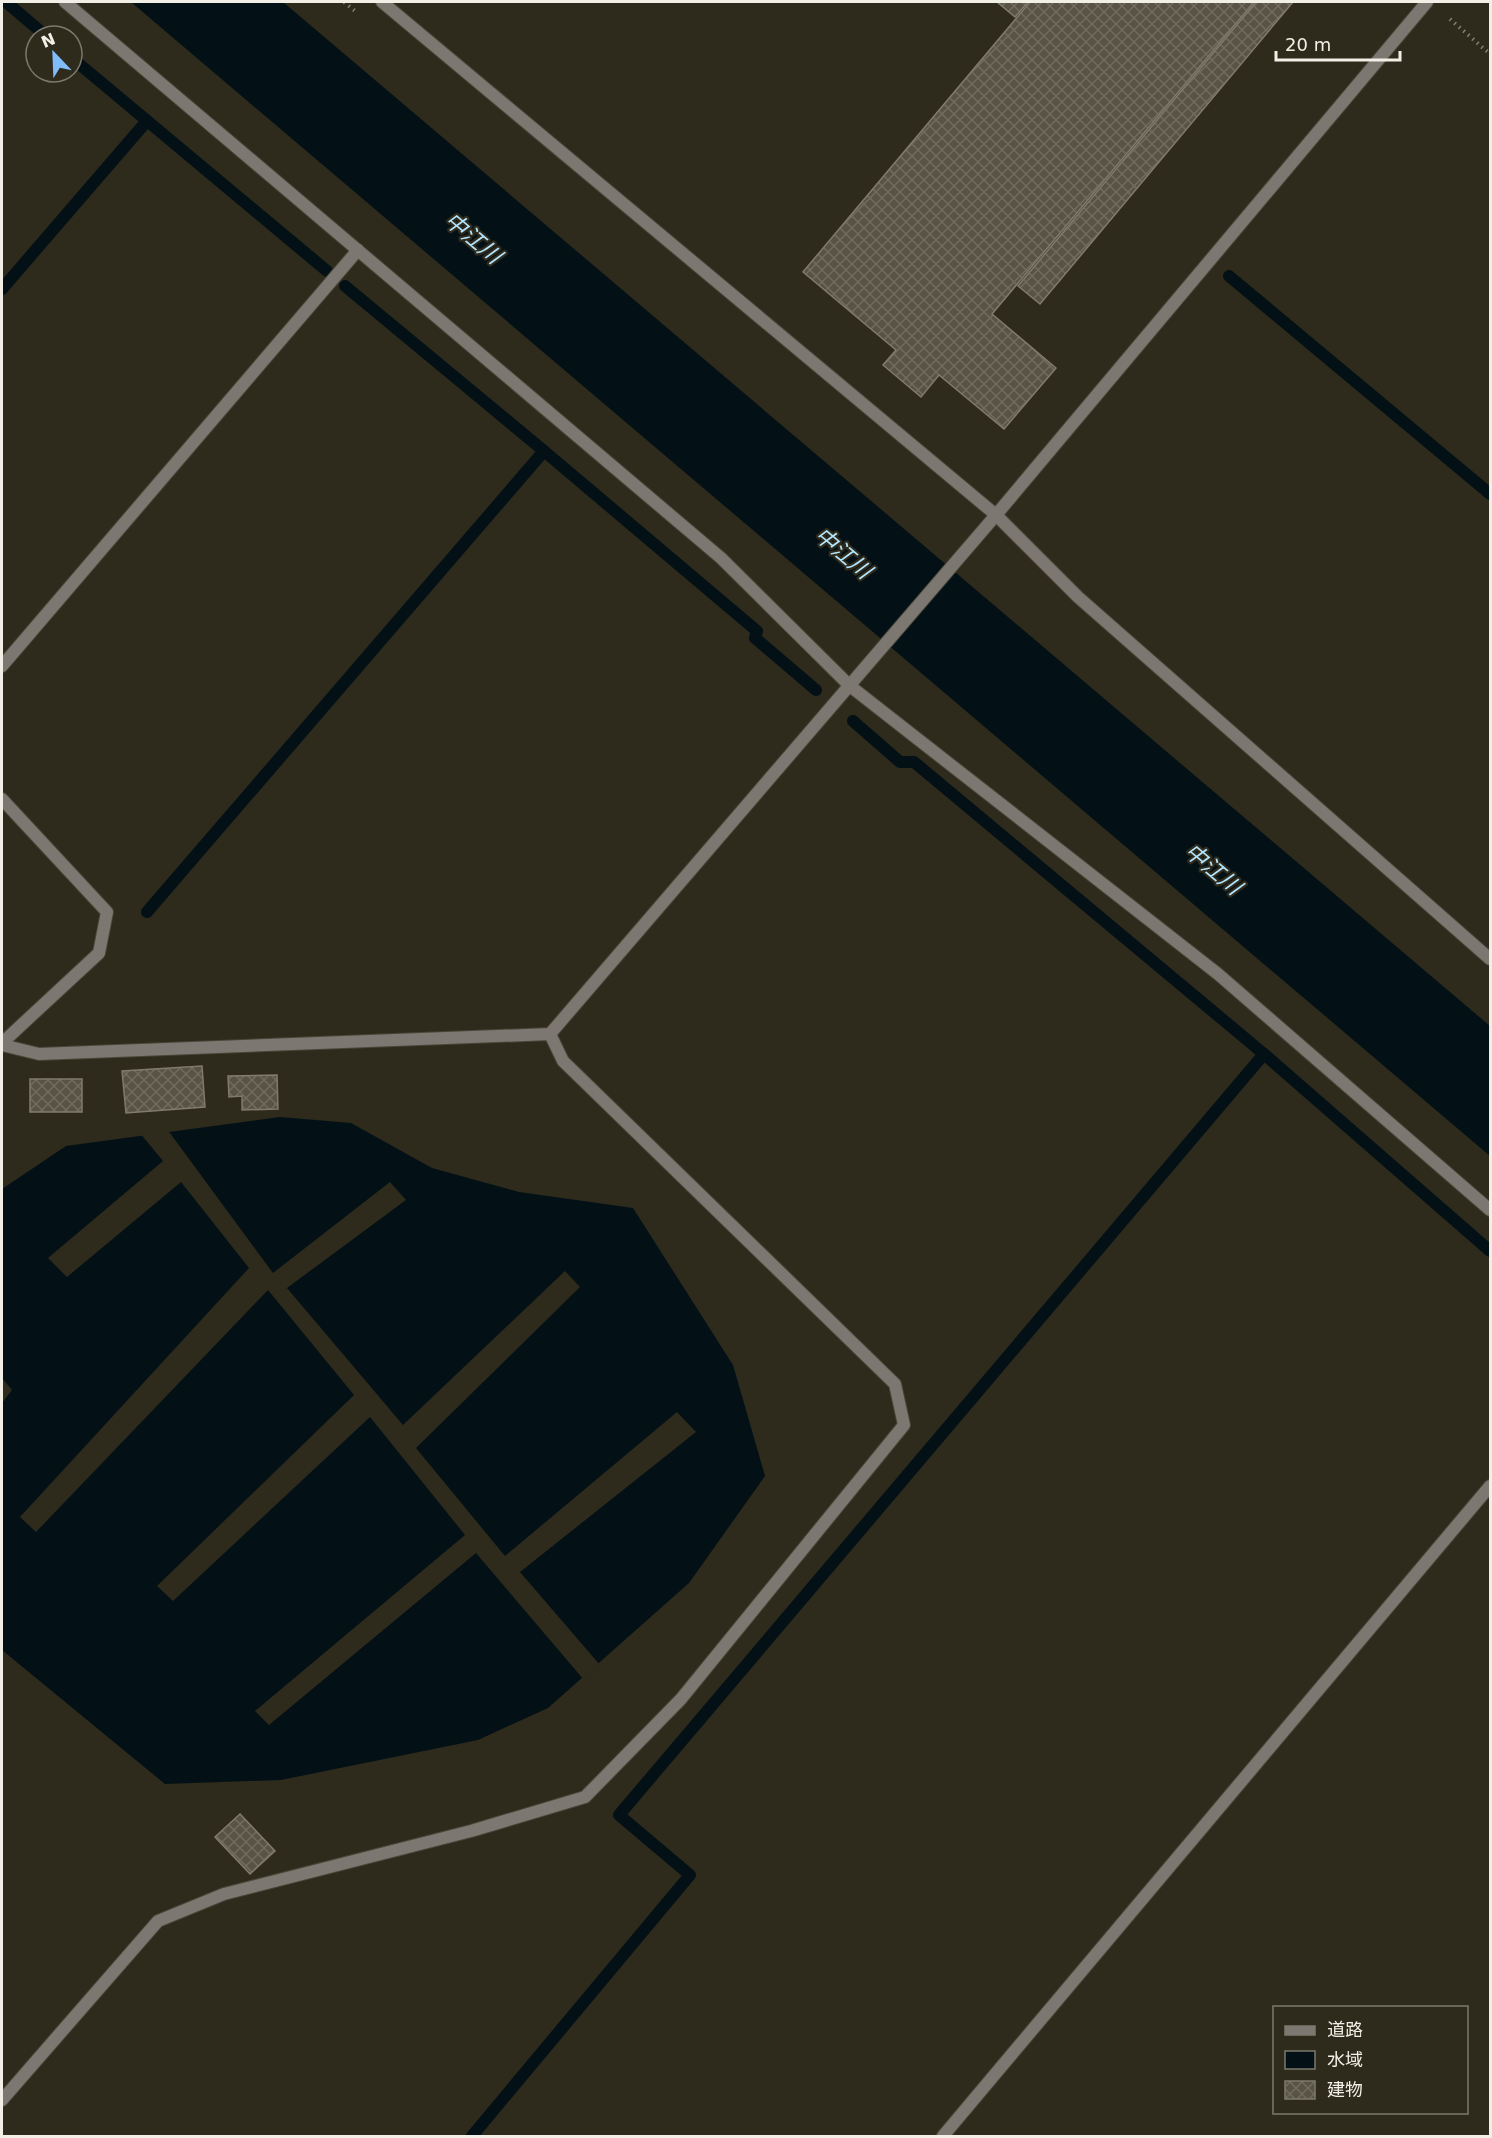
<svg xmlns="http://www.w3.org/2000/svg" width="1492" height="2138" viewBox="0 0 1492 2138" font-family="'DejaVu Sans','Noto Sans JP',sans-serif">
<style>
.water{fill:#031117}
.pier{fill:#2e2a1c}
.lines{fill:none;stroke-linecap:round;stroke-linejoin:round}
.stream{stroke:#031117;stroke-width:12}
.building{fill:url(#building-cross-hatch);stroke:#807b6b;stroke-width:1.5}
.minor-casing{stroke:#494638;stroke-width:14}
.path{stroke:#827f73;stroke-width:4;stroke-dasharray:1.5 4.5;stroke-linecap:butt}
.minor{stroke:#7d7772;stroke-width:12}
.labels{text-anchor:middle;dominant-baseline:central;stroke-width:4.5;stroke-linejoin:round;paint-order:stroke}
.water-label{font-size:22px;font-style:italic;fill:#b3e6fe;stroke:#2e2a1c}
</style>
<defs>
<pattern id="building-cross-hatch" width="8" height="8" patternUnits="userSpaceOnUse" patternTransform="scale(1.5)"><rect width="8" height="8" fill="#585344"/><path d="M0 0l8 8M0 8l8-8" fill="none" stroke="#706c5f"/></pattern>
</defs>
<rect width="100%" height="100%" fill="#2e2a1c"/>
<g class="water">
<polygon points="131,2 283,2 1490,1026 1490,1156"/>
<polygon points="280,1117 351,1123 432,1168 519,1192 633,1208 733,1365 765,1476 689,1583 548,1708 478,1740 281,1780 165,1784 2,1650 2,1403 12,1390 2,1378 2,1189 66,1146"/>
</g>
<polygon class="pier" points="167,1129 273,1273 390,1182 406,1200 287,1288 403,1425 565,1271 580,1287 416,1448 505,1556 677,1412 696,1432 520,1572 600,1665 584,1680 476,1553 269,1725 255,1711 465,1535 370,1417 173,1601 157,1586 354,1395 268,1290 36,1532 20,1517 249,1268 181,1182 67,1277 48,1258 163,1161 140,1133"/>
<g class="lines">
<g class="stream">
<polyline points="6,2 46,36"/>
<polyline points="72,58 327,271"/>
<polyline points="1229,276 1490,494"/>
<polyline points="345,286 544,451 757,631 755,638 816,690"/>
<polyline points="2,289 146,122"/>
<polyline points="853,721 900,762 914,762 1264,1054 1490,1251"/>
<polyline points="147,912 544,451"/>
<polyline points="472,2136 690,1875 619,1815 1264,1054"/>
</g>
</g>
<g class="building">
<polygon points="997,2 1028,2 1015,17"/>
<polygon points="1030,2 1254,2 992,314 1056,368 1004,429 939,375 921,397 883,365 896,350 803,272"/>
<polygon points="1256,2 1293,2 1040,304 1018,286"/>
<polygon points="202,1066 205,1107 126,1113 122,1071"/>
<polygon points="277,1075 278,1109 242,1110 242,1096 229,1097 228,1076"/>
<rect x="30" y="1079" width="52" height="33"/>
<polygon points="240,1814 275,1851 250,1874 215,1837"/>
</g>
<g class="lines">
<defs>
<g id="minor">
<polyline points="65,2 721,558 850,686 1218,974 1490,1210"/>
<polyline points="382,2 996,515 1078,597 1490,959"/>
<polyline points="2,666 358,250"/>
<polyline points="2,799 107,912 99,953 2,1043"/>
<polyline points="2,1045 39,1054 550,1034 996,515 1427,2"/>
<polyline points="2,2100 158,1921 224,1894 471,1831 585,1797 681,1699 904,1425 895,1384 563,1061 550,1034"/>
<polyline points="943,2136 1490,1486"/>
</g>
</defs>
<use href="#minor" class="minor-casing"/>
<g class="path">
<polyline points="344,2 355,11"/>
<polyline points="1450,19 1490,54"/>
</g>
<use href="#minor" class="minor"/>
</g>
<g class="labels">
<g class="water-label">
<text transform="translate(473 238) rotate(40)">中江川</text>
<text transform="translate(843 553) rotate(40)">中江川</text>
<text transform="translate(1213 869) rotate(40)">中江川</text>
</g>
</g>
<rect width="1492" height="2138" fill="none" stroke="#f2efe6" stroke-width="6"/>
<rect x="1273" y="2006" width="195" height="108" fill="#2e2a1c" stroke="#7c796d" stroke-width="1.5"/>
<rect x="1285" y="2026" width="30" height="9" fill="#7d7772" stroke="#7c796d" stroke-width="1.5"/>
<text x="1327" y="2036" font-size="18" fill="#f2efe6">道路</text>
<rect x="1285" y="2051" width="30" height="18" fill="#031117" stroke="#7c796d" stroke-width="1.5"/>
<text x="1327" y="2066" font-size="18" fill="#f2efe6">水域</text>
<rect x="1285" y="2081" width="30" height="18" fill="url(#building-cross-hatch)" stroke="#7c796d" stroke-width="1.5"/>
<text x="1327" y="2096" font-size="18" fill="#f2efe6">建物</text>
<g transform="translate(54 54) rotate(337)"><circle r="28" fill="#2e2a1c" stroke="#7c796d" stroke-width="1.5"/>
<path d="M0-4.5L10 22L0 15L-10 22Z" fill="#81bcfa"/>
<text y="-9" font-size="16" font-weight="bold" text-anchor="middle" fill="#f2efe6">N</text>
</g>
<path d="M1276 51v9h124v-9" fill="none" stroke="#f2efe6" stroke-width="3"/>
<text x="1285" y="51" font-size="18" fill="#f2efe6" stroke="#2e2a1c" stroke-width="4.5" paint-order="stroke">20 m</text>
</svg>
